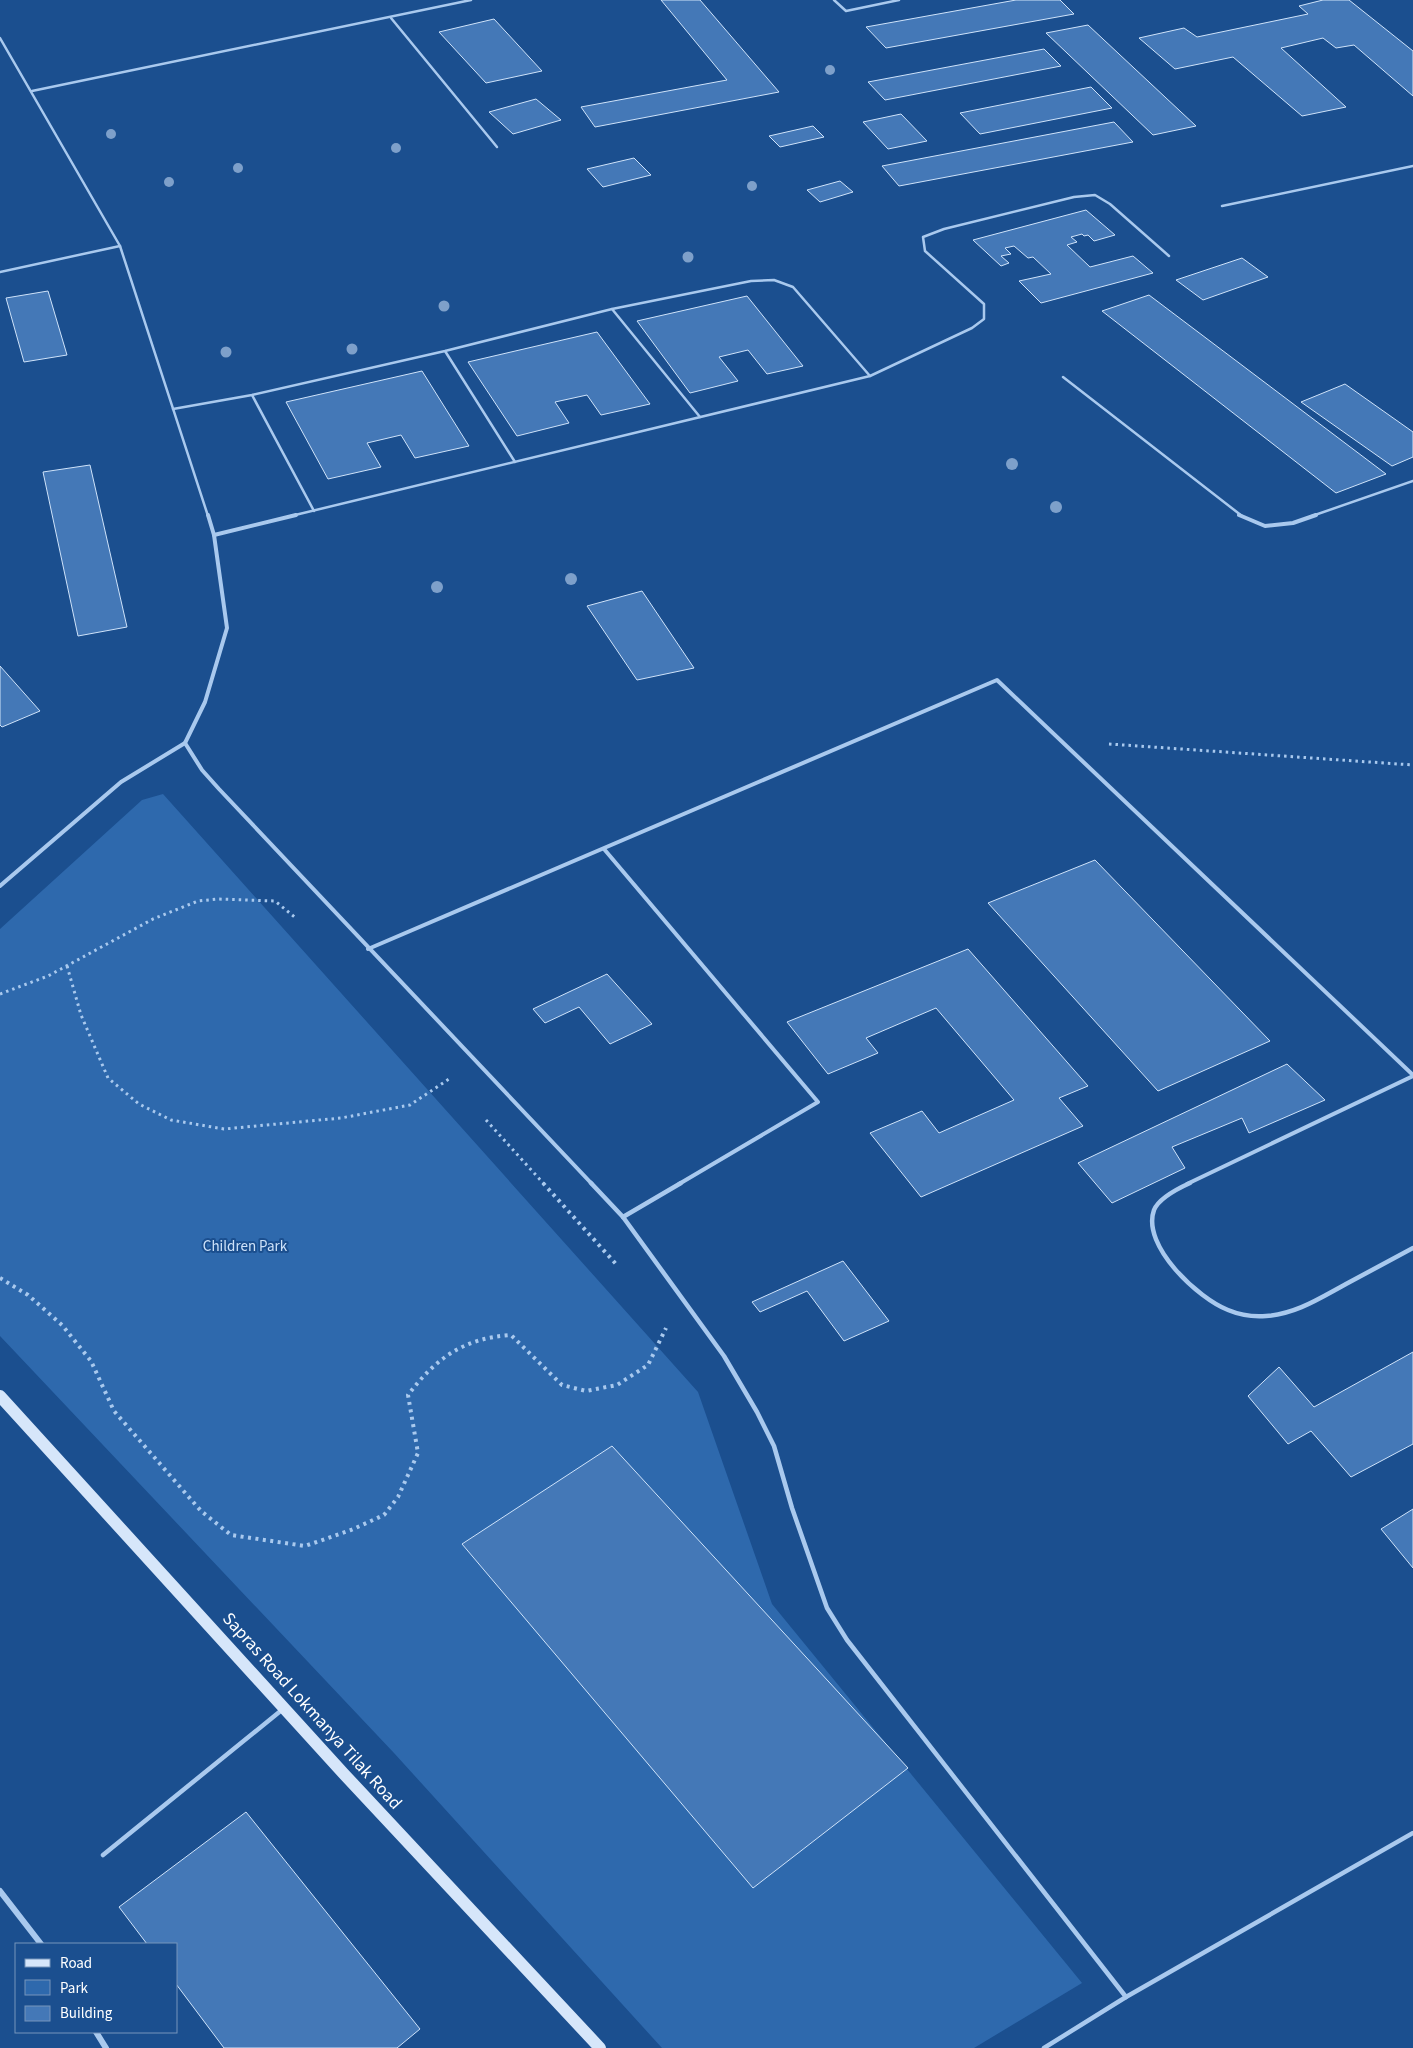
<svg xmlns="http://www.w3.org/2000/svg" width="1413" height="2048" viewBox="0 0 1413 2048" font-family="'Source Sans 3',sans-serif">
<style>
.green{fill:#2e69ad}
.building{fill:#4478b7;stroke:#cfe3fa}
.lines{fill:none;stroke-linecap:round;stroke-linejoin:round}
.path-far1{stroke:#a9c9ee;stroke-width:3;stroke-dasharray:2.5 4;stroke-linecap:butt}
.path{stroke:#a9c9ee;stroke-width:4;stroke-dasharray:3 4.5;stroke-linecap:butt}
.lane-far2{stroke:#a9c9ee;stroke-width:2.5}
.lane-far1{stroke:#a9c9ee;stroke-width:4}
.lane{stroke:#a9c9ee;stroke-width:4.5}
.street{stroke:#a9c9ee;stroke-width:6}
.secondary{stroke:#d6e6fa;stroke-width:12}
.tree{fill:#7ea0ca}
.labels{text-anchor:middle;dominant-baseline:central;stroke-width:4;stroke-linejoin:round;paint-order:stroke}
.park-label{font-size:15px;fill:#cfe3fa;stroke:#1b4f8f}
.near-street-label{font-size:18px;fill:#fff;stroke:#1b4f8f}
</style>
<rect width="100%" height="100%" fill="#1b4f8f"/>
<polygon class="green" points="163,794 698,1392 772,1604 1082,1983 974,2048 662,2048 394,1753 0,1336 0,929 142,800"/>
<g class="building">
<polygon points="661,0 700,0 779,92 595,127 581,107 727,80"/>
<polygon points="1016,0 1060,0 1074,14 886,48 866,27"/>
<polygon points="1323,0 1349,0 1413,51 1413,96 1354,45 1336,48 1323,38 1281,48 1346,107 1302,116 1233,57 1175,69 1139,38 1184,28 1197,37 1308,14 1299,6"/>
<polygon points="494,19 542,71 486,83 439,32"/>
<polygon points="1088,25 1196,126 1153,135 1046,33"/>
<polygon points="1044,49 1061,66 885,100 868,82"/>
<polygon points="1091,87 1112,108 980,134 960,113"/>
<polygon points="536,99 561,120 513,134 489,112"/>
<polygon points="901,114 927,141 888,149 863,122"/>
<polygon points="1114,122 1133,142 899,186 882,166"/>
<polygon points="813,126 824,137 780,147 769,136"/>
<polygon points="634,158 651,175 603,187 587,169"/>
<polygon points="840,181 853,192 820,202 807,190"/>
<polygon points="1086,210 1115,235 1094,241 1088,235 1084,236 1082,234 1071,237 1077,242 1067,245 1090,267 1133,256 1153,273 1041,303 1019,281 1051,274 1033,257 1028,258 1014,246 1005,248 1011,254 1001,256 1009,263 1001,266 973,240"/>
<polygon points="1242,258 1268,277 1203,300 1176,280"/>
<polygon points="48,291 67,355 24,362 6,298"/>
<polygon points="1149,295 1386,474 1336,493 1102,311"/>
<polygon points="747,296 803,366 767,374 748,350 719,357 738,381 690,393 637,321"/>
<polygon points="597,332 650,404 601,415 587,395 555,402 569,423 517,436 468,362"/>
<polygon points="422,371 469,446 415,458 401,435 367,443 381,467 328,479 286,402"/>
<polygon points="1345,384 1413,432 1413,457 1392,466 1301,402"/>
<polygon points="90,465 127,627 78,636 43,472"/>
<polygon points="642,591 694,668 637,680 587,606"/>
<polygon points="0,666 40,711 2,727 0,725"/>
<polygon points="1095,860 1270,1041 1158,1091 988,903"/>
<polygon points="968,949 1088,1086 1059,1098 1083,1126 921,1197 870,1133 922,1111 939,1133 1014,1100 936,1008 866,1038 878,1053 828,1074 787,1022"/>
<polygon points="607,974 652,1024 610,1044 579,1007 545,1023 533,1009"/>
<polygon points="1287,1064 1325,1100 1249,1133 1242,1118 1172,1147 1185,1168 1112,1203 1078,1163"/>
<polygon points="843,1261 889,1321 844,1341 807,1291 760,1312 752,1302"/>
<polygon points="1413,1352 1413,1444 1351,1477 1311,1431 1288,1444 1248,1396 1279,1367 1314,1407"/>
<polygon points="612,1446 908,1768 753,1888 462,1544"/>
<polygon points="1413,1509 1413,1568 1381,1529"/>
<polygon points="246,1812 420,2029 397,2048 224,2048 176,1984 176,1944 147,1944 119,1907"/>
</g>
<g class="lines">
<g class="path-far1">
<polyline points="1109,744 1413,765"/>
<polyline points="67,966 81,1015 108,1078 139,1104 171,1120 224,1129 341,1118 410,1105 449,1079"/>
<polyline points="0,994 48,976 153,919 198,901 218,899 275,901 297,919"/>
<polyline points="486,1120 544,1184"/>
</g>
<g class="path">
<polyline points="543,1183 616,1264"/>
<path d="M0,1278L28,1295L62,1325L91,1361L114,1411L201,1511L231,1535L305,1546L351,1530L384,1515L398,1497L418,1453L408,1395C436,1358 464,1338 511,1335L562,1385L586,1391L617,1385L648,1365L666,1328"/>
</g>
<g class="lane-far2">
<polyline points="834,0 846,11 899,0"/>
<polyline points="391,18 497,147"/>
<polyline points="0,38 120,246 208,516"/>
<polyline points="32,91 471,0"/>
<polyline points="1222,206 1413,166"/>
<polyline points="0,272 120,246"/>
<polyline points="612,309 700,417"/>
<polyline points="445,351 515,462"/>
<polyline points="1063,377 1242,516"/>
<polyline points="252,395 314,511"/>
<polyline points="173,409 252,395 445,351 612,309 751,281 774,280 793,287 870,376"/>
<polyline points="291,516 870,376 972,328 984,319 984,304 925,251 923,237 944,229 1074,197 1095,195 1110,204 1169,256"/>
<polyline points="1312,516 1413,481"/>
</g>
<g class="lane-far1">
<polyline points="1239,515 1265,526 1293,523 1316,515"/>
<polyline points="214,535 296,515"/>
<polyline points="185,743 202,770 219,789 592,1184"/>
<polyline points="604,849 818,1102 679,1184"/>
<polyline points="0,886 121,782 185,743 205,702 227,628 214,535 208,515"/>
<polyline points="368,949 997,680 1413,1075"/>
<polyline points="1187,1184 1413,1076"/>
</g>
<g class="lane">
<polyline points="591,1183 623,1217 724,1356 757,1412 774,1446 792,1508 827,1608 847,1640 1126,1997"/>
<path d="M1190,1183C1179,1188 1159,1198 1154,1210C1141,1246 1199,1299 1228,1310C1240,1315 1253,1317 1266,1316C1296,1314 1320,1298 1346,1284C1368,1272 1391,1260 1413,1248"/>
<polyline points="623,1217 681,1183"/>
<polyline points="103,1855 283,1709"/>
<polyline points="1044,2048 1126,1997 1413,1833"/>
</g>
<g class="street">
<polyline points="0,1891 41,1944"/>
<polyline points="96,2032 106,2048"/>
</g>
<polyline class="secondary" points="0,1396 343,1773 600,2048"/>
</g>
<g class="tree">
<circle cx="830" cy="70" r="5"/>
<circle cx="111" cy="134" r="5"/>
<circle cx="396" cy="148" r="5"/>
<circle cx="238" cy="168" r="5"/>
<circle cx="169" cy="182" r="5"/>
<circle cx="752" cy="186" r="5"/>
<circle cx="688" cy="257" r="5.5"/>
<circle cx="444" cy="306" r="5.5"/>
<circle cx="352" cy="349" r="5.5"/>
<circle cx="226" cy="352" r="5.5"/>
<circle cx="1012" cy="464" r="6"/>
<circle cx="1056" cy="507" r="6"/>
<circle cx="571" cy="579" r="6"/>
<circle cx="437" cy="587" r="6"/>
</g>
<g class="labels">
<g class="park-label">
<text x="245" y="1246">Children Park</text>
</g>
<g class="near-street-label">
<text transform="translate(312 1711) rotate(48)">Sapras Road Lokmanya Tilak Road</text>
</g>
</g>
<rect x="15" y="1943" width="162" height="90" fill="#1b4f8f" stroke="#7695bc"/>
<rect x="25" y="1959" width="25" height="8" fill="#d6e6fa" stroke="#7695bc"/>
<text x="60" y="1968" font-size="15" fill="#ffffff">Road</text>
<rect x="25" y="1980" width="25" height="15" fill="#2e69ad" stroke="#7695bc"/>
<text x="60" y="1993" font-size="15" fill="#ffffff">Park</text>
<rect x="25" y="2006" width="25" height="15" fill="#4478b7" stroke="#7695bc"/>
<text x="60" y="2018" font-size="15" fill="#ffffff">Building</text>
</svg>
